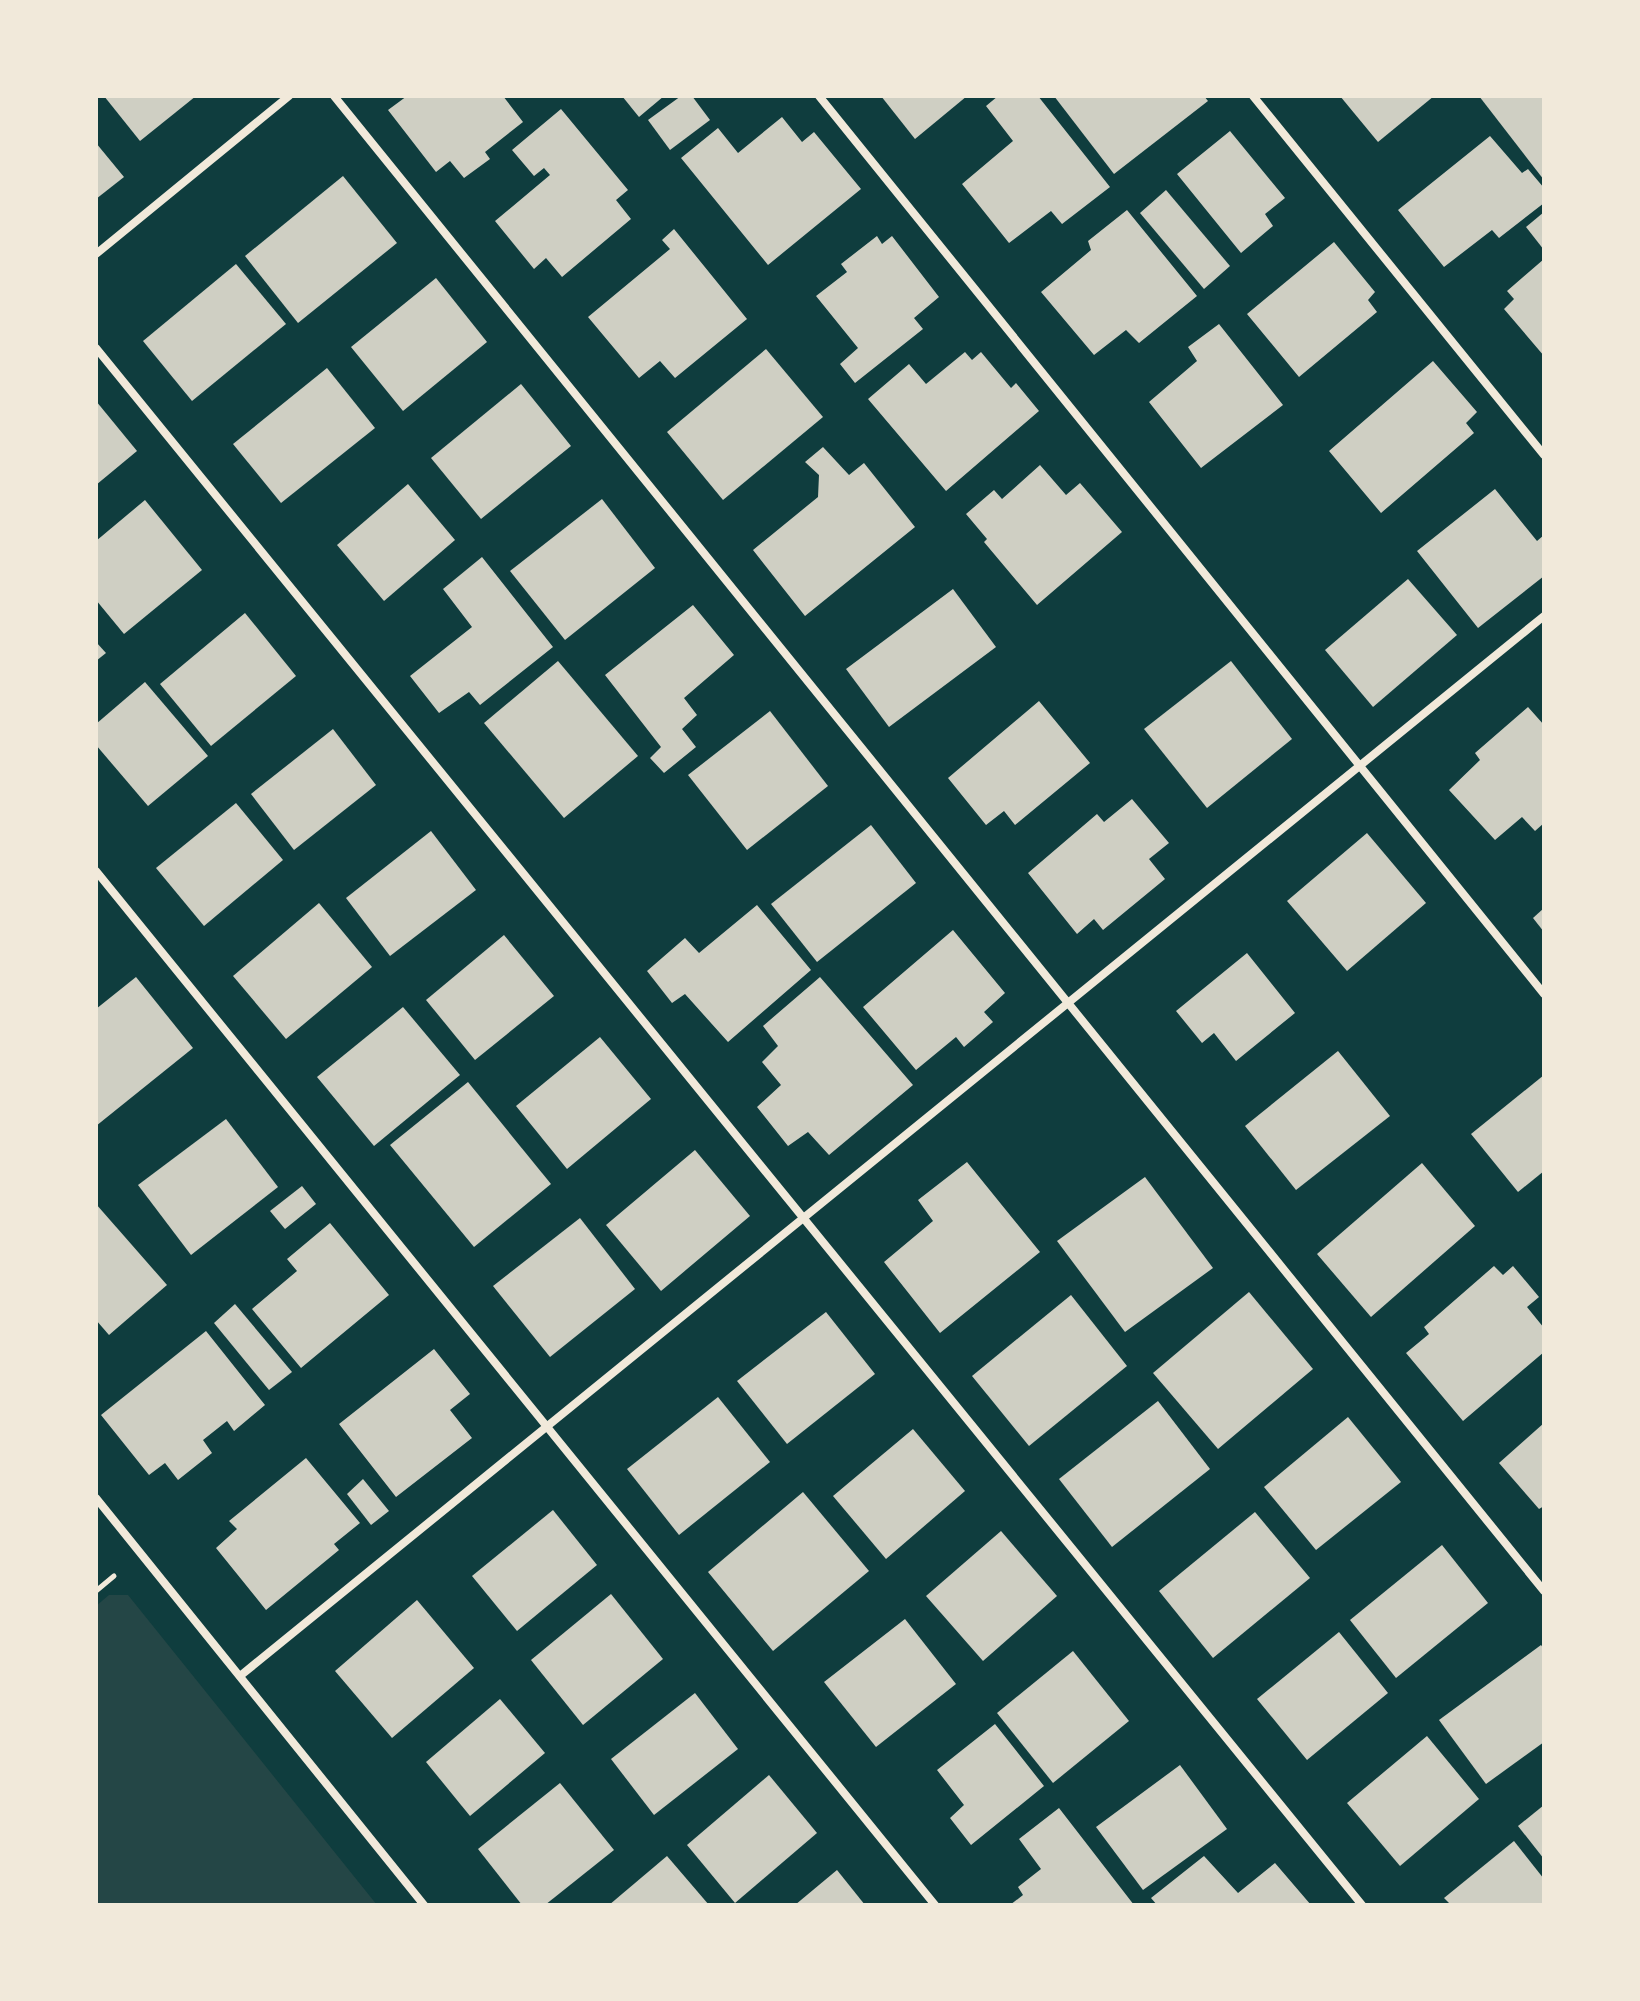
<svg xmlns="http://www.w3.org/2000/svg" width="1640" height="2001" viewBox="0 0 1640 2001" font-family="'Public Sans',sans-serif">
<style>
.green{fill:#244646}
.building{fill:#cfcfc3}
.lines{fill:none;stroke-linecap:round;stroke-linejoin:round}
.path{stroke:#f1e9da;stroke-width:5}
.minor{stroke:#f1e9da;stroke-width:8}
</style>
<rect width="100%" height="100%" fill="#0f3d3e"/>
<polygon class="green" points="109,1595 128,1595 377,1905 96,1905 96,1606"/>
<g class="building">
<polygon points="104,96 196,96 140,141"/>
<polygon points="407,96 503,96 523,122 485,152 490,159 464,178 450,161 436,172 388,110"/>
<polygon points="622,96 664,96 639,117"/>
<polygon points="681,96 692,96 710,120 670,150 648,120"/>
<polygon points="881,96 967,96 915,139"/>
<polygon points="998,96 1038,96 1110,187 1062,224 1051,211 1009,243 962,184 1013,141 986,106"/>
<polygon points="1054,96 1204,96 1208,101 1114,174"/>
<polygon points="1340,96 1434,96 1378,142"/>
<polygon points="1479,96 1544,96 1544,180"/>
<polygon points="561,109 628,190 616,200 631,219 562,277 546,258 534,269 495,221 550,175 544,168 534,176 512,150"/>
<polygon points="782,117 802,142 814,132 861,189 768,265 681,158 718,128 738,153"/>
<polygon points="1230,131 1285,198 1265,214 1273,226 1241,253 1177,174"/>
<polygon points="1490,136 1522,173 1528,169 1544,188 1544,203 1499,238 1492,230 1444,267 1398,210"/>
<polygon points="96,143 124,177 96,199"/>
<polygon points="343,176 397,243 298,323 245,256"/>
<polygon points="1166,190 1230,266 1204,289 1140,213"/>
<polygon points="1127,210 1197,296 1139,343 1126,330 1094,355 1041,292 1091,250 1088,241"/>
<polygon points="1544,212 1544,250 1526,227"/>
<polygon points="674,229 747,319 675,378 660,361 639,378 588,317 670,249 662,240"/>
<polygon points="877,236 882,244 892,236 939,297 914,318 923,329 855,383 840,364 858,348 816,296 847,272 841,264"/>
<polygon points="1334,242 1375,292 1368,300 1377,312 1299,377 1247,314"/>
<polygon points="1544,259 1544,356 1504,309 1514,299 1507,291"/>
<polygon points="236,264 286,324 192,401 143,341"/>
<polygon points="436,278 487,342 403,411 351,347"/>
<polygon points="1219,324 1283,405 1201,468 1149,402 1197,361 1188,347"/>
<polygon points="766,349 823,417 723,500 667,432"/>
<polygon points="965,352 972,360 981,352 1011,388 1016,383 1039,411 946,491 868,399 909,364 926,384"/>
<polygon points="1433,361 1477,412 1466,423 1474,433 1381,513 1329,451"/>
<polygon points="327,368 375,428 281,503 233,444"/>
<polygon points="521,384 571,446 481,519 431,458"/>
<polygon points="96,401 137,451 96,485"/>
<polygon points="823,447 849,475 864,463 915,527 805,616 753,550 818,497 819,475 805,462"/>
<polygon points="1040,465 1066,495 1080,483 1122,532 1037,605 984,542 987,539 966,514 994,490 1002,499"/>
<polygon points="408,484 455,540 384,601 337,545"/>
<polygon points="1495,489 1537,541 1544,535 1544,576 1478,628 1417,551"/>
<polygon points="602,499 655,568 565,640 510,571"/>
<polygon points="145,500 202,570 124,634 96,600 96,541"/>
<polygon points="482,557 553,647 480,705 469,692 439,713 410,676 472,627 443,589"/>
<polygon points="1408,579 1457,635 1373,707 1325,650"/>
<polygon points="953,589 996,647 889,727 846,669"/>
<polygon points="693,605 734,655 684,698 697,715 682,729 696,747 664,773 650,758 661,747 605,675"/>
<polygon points="245,613 296,676 211,746 160,684"/>
<polygon points="96,642 106,653 96,661"/>
<polygon points="558,661 638,756 564,818 484,723"/>
<polygon points="1231,661 1292,739 1207,808 1144,729"/>
<polygon points="145,682 208,756 148,806 96,745 96,724"/>
<polygon points="1039,701 1090,763 1015,825 1004,811 986,825 948,778"/>
<polygon points="1528,707 1544,725 1544,823 1535,831 1522,817 1495,840 1449,790 1480,760 1475,753"/>
<polygon points="770,711 828,786 747,850 688,775"/>
<polygon points="333,729 376,785 294,850 251,794"/>
<polygon points="1132,799 1169,843 1149,859 1165,879 1103,930 1094,919 1077,934 1028,873 1097,814 1104,822"/>
<polygon points="236,803 283,860 204,926 156,868"/>
<polygon points="871,825 916,883 817,962 771,904"/>
<polygon points="431,831 476,890 390,956 346,898"/>
<polygon points="1367,833 1426,903 1347,971 1287,901"/>
<polygon points="319,903 372,967 286,1039 233,976"/>
<polygon points="757,905 811,970 728,1042 685,994 672,1003 647,971 685,938 699,953"/>
<polygon points="1544,908 1544,932 1533,918"/>
<polygon points="953,930 1005,993 984,1012 993,1022 964,1047 956,1037 916,1070 863,1007"/>
<polygon points="504,935 554,996 475,1060 426,1000"/>
<polygon points="1247,953 1295,1013 1236,1061 1214,1033 1202,1043 1176,1011"/>
<polygon points="136,977 193,1048 96,1126 96,1009"/>
<polygon points="820,977 913,1085 829,1155 808,1132 788,1146 757,1107 781,1085 762,1062 778,1046 763,1026"/>
<polygon points="403,1007 460,1075 374,1146 317,1077"/>
<polygon points="600,1037 651,1099 567,1169 516,1106"/>
<polygon points="1338,1051 1390,1116 1296,1190 1245,1126"/>
<polygon points="1544,1075 1544,1171 1518,1192 1471,1134"/>
<polygon points="468,1082 551,1184 474,1247 390,1145"/>
<polygon points="226,1119 278,1187 191,1255 138,1185"/>
<polygon points="695,1150 750,1216 661,1291 606,1225"/>
<polygon points="967,1162 1040,1252 940,1333 884,1262 933,1221 918,1200"/>
<polygon points="1422,1163 1475,1226 1371,1317 1317,1254"/>
<polygon points="1145,1177 1213,1268 1125,1332 1057,1241"/>
<polygon points="302,1186 316,1204 285,1229 270,1211"/>
<polygon points="96,1204 167,1285 109,1335 96,1320"/>
<polygon points="580,1218 635,1289 550,1357 493,1286"/>
<polygon points="330,1223 389,1295 301,1368 252,1309 297,1271 287,1259"/>
<polygon points="1494,1266 1503,1275 1513,1266 1539,1297 1527,1307 1544,1328 1544,1352 1463,1421 1406,1353 1429,1334 1424,1327"/>
<polygon points="1249,1292 1313,1369 1218,1449 1153,1373"/>
<polygon points="1071,1295 1127,1366 1029,1446 972,1376"/>
<polygon points="235,1304 292,1372 269,1390 214,1323"/>
<polygon points="826,1312 875,1374 787,1444 737,1381"/>
<polygon points="206,1331 265,1405 234,1431 227,1421 203,1440 212,1453 178,1480 165,1463 149,1475 101,1415"/>
<polygon points="434,1349 470,1394 450,1410 472,1438 396,1497 339,1424"/>
<polygon points="718,1397 770,1462 679,1535 627,1469"/>
<polygon points="1158,1401 1210,1469 1112,1547 1059,1479"/>
<polygon points="1348,1417 1401,1482 1316,1550 1264,1487"/>
<polygon points="1544,1423 1544,1506 1539,1509 1499,1463"/>
<polygon points="913,1429 965,1491 886,1559 833,1496"/>
<polygon points="306,1458 360,1523 334,1544 339,1550 266,1610 216,1548 237,1529 229,1521"/>
<polygon points="363,1479 389,1511 371,1525 347,1494"/>
<polygon points="803,1492 869,1571 773,1651 708,1572"/>
<polygon points="553,1510 597,1565 517,1631 472,1576"/>
<polygon points="1255,1512 1310,1578 1213,1658 1159,1591"/>
<polygon points="1001,1531 1057,1596 983,1661 926,1596"/>
<polygon points="1442,1545 1488,1603 1396,1678 1350,1620"/>
<polygon points="611,1594 663,1659 583,1725 531,1660"/>
<polygon points="417,1600 474,1668 392,1738 335,1671"/>
<polygon points="905,1619 956,1684 876,1747 824,1682"/>
<polygon points="1339,1632 1388,1693 1307,1760 1257,1699"/>
<polygon points="1541,1645 1544,1649 1544,1742 1486,1784 1439,1720"/>
<polygon points="1073,1651 1129,1721 1053,1783 997,1713"/>
<polygon points="695,1693 738,1749 654,1815 611,1759"/>
<polygon points="500,1699 545,1753 470,1816 426,1762"/>
<polygon points="995,1724 1044,1786 971,1845 950,1818 964,1805 937,1770"/>
<polygon points="1427,1736 1479,1799 1400,1866 1347,1803"/>
<polygon points="1180,1765 1227,1829 1143,1890 1096,1827"/>
<polygon points="769,1775 817,1833 735,1903 687,1845"/>
<polygon points="560,1783 614,1850 545,1905 522,1905 478,1849"/>
<polygon points="1544,1805 1544,1859 1518,1826"/>
<polygon points="1059,1808 1134,1905 1010,1905 1023,1895 1018,1887 1041,1869 1019,1839"/>
<polygon points="1514,1841 1544,1879 1544,1905 1451,1905 1444,1898"/>
<polygon points="667,1856 709,1905 609,1905"/>
<polygon points="1204,1856 1238,1893 1275,1863 1311,1905 1157,1905 1151,1898"/>
<polygon points="837,1870 865,1905 795,1905"/>
</g>
<g class="lines">
<polyline class="path" points="96,1591 114,1576"/>
<g class="minor">
<polyline points="334,96 1544,1591"/>
<polyline points="819,96 1544,994"/>
<polyline points="1253,96 1544,455"/>
<polyline points="96,254 289,96"/>
<polyline points="96,348 1362,1905"/>
<polyline points="96,871 935,1905"/>
<polyline points="96,1498 424,1905"/>
<polyline points="240,1676 1544,616"/>
</g>
</g>
<rect width="1640" height="2001" fill="none" stroke="#f1e9da" stroke-width="196"/>
</svg>
